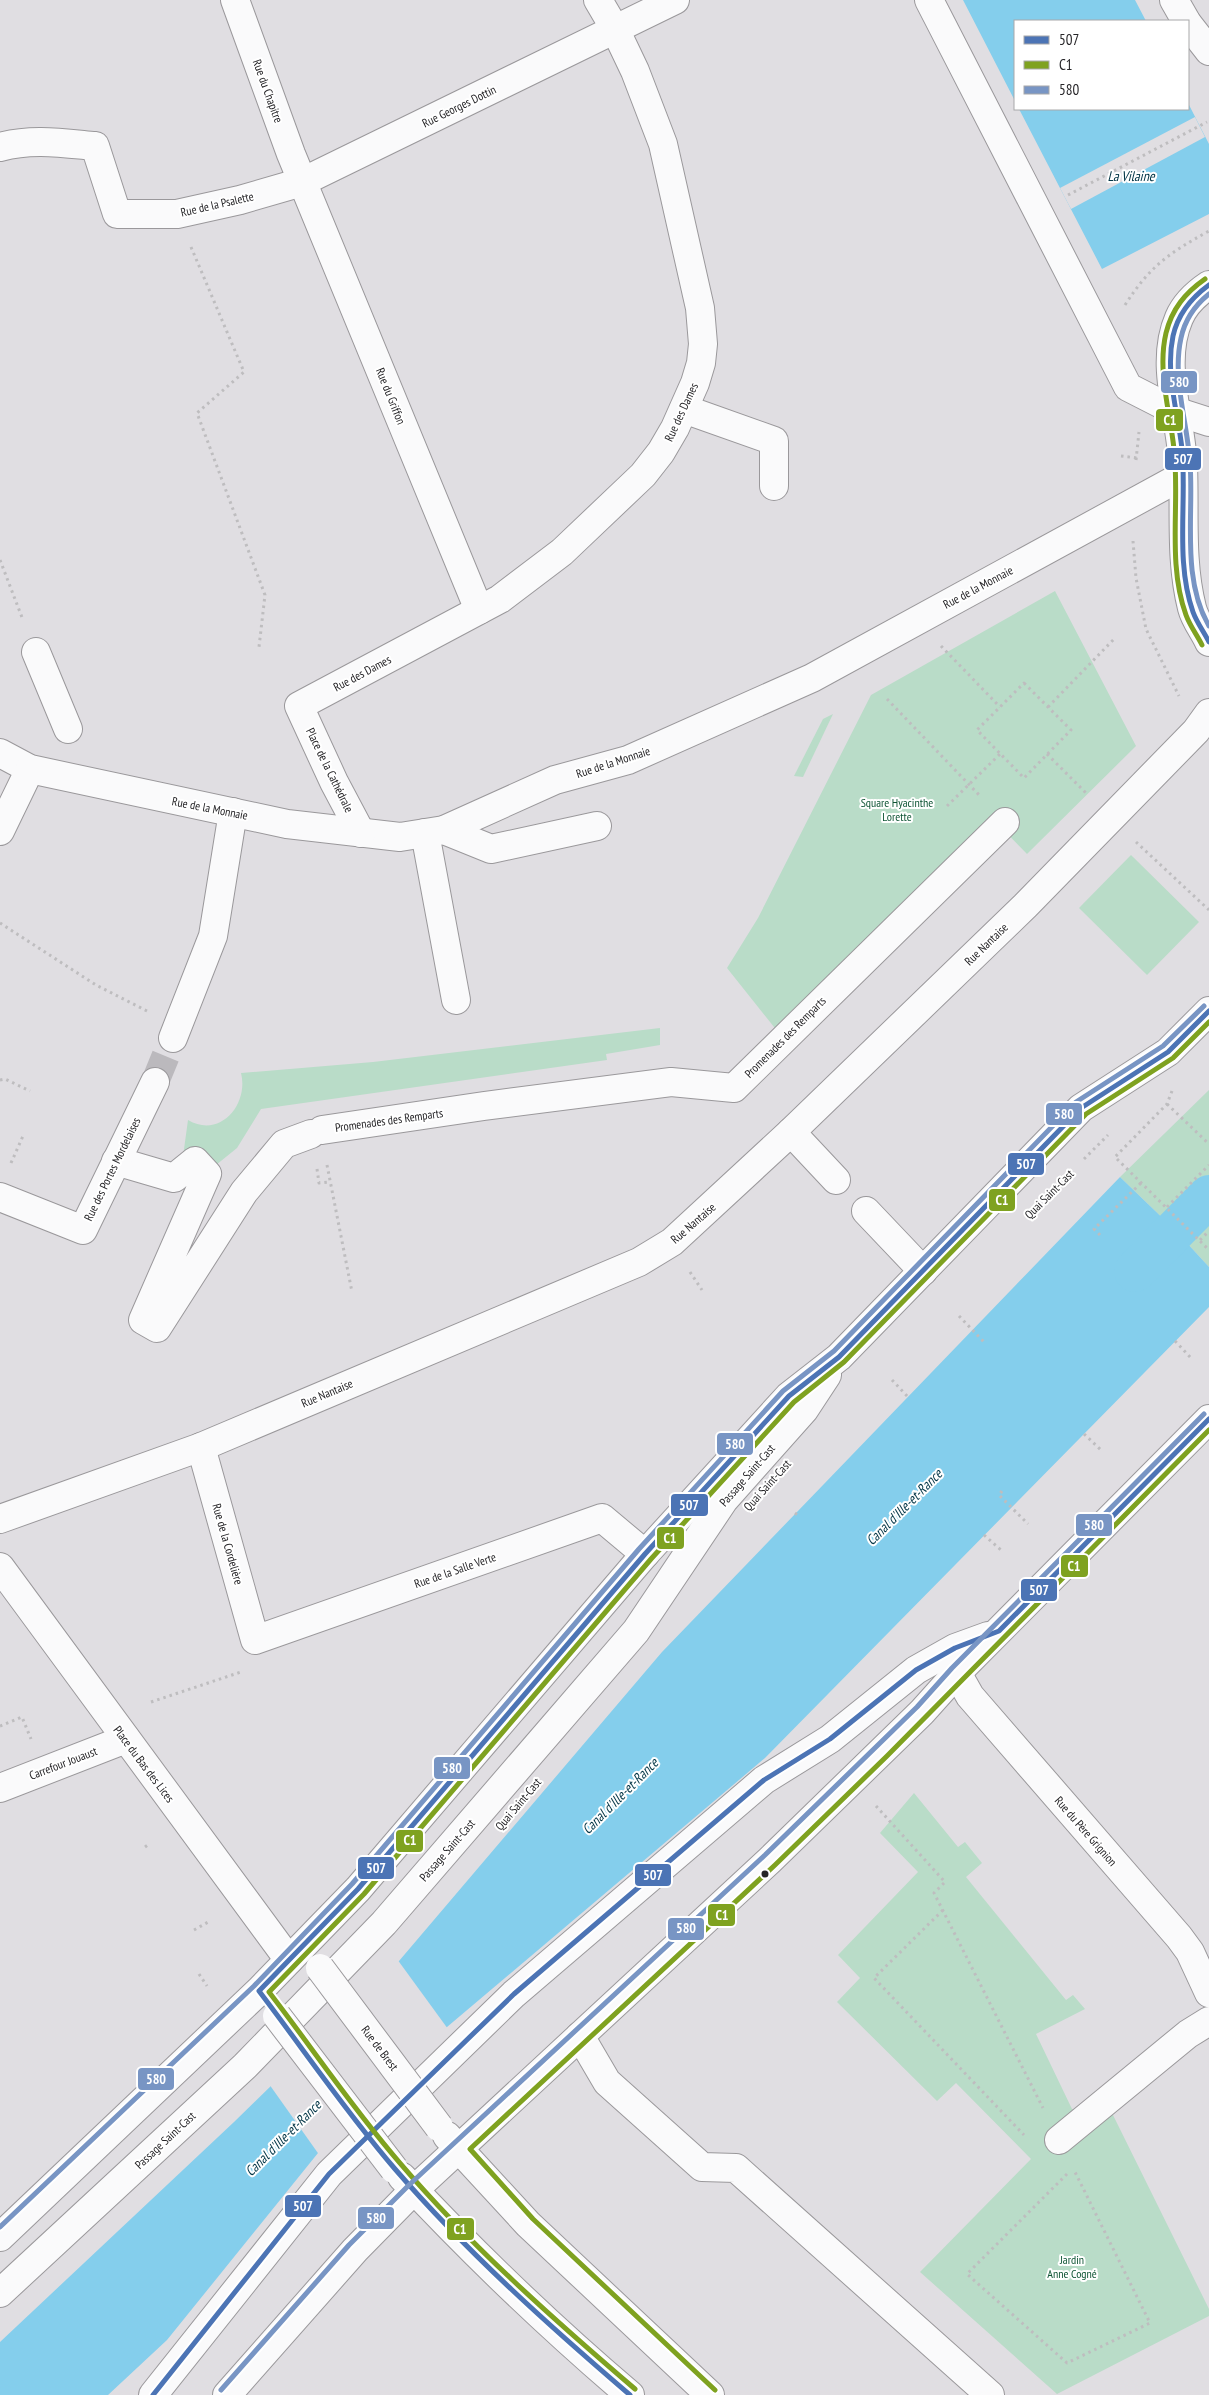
<svg xmlns="http://www.w3.org/2000/svg" width="1209" height="2395" viewBox="0 0 1209 2395" font-family="'PT Sans Narrow',sans-serif">
<style>
.green{fill:#b9dcc8}
.water{fill:#84ceec}
.pier{fill:#e0dee2}
.lines{fill:none;stroke-linecap:round;stroke-linejoin:round}
.canal{stroke:#84ceec;stroke-width:42}
.minor-tunnel{stroke:#bbb9bd;stroke-width:28;stroke-dasharray:28 14;stroke-linecap:butt}
.minor-casing{stroke:#9a989b;stroke-width:30}
.major-casing{stroke:#9a989b;stroke-width:30}
.path{stroke:#bebdbf;stroke-width:3;stroke-dasharray:2.5 4;stroke-linecap:butt}
.minor{stroke:#fafafb;stroke-width:28}
.major{stroke:#fafafb;stroke-width:28}
.major-bridge-casing{stroke:#9a989b;stroke-width:30;stroke-linecap:butt}
.major-bridge{stroke:#fafafb;stroke-width:28}
.bus-1-casing{stroke:#fff;stroke-width:9}
.bus-2-casing{stroke:#fff;stroke-width:9}
.bus-3-casing{stroke:#fff;stroke-width:9}
.bus-1{stroke:#4c74b5;stroke-width:5}
.bus-2{stroke:#7fa220;stroke-width:5}
.bus-3{stroke:#7895c4;stroke-width:5}
.bus-dot{fill:#262528;stroke:#fff;stroke-width:2}
.labels{text-anchor:middle;dominant-baseline:central;stroke-width:4;stroke-linejoin:round;paint-order:stroke}
.street-label{font-size:12px;fill:#262528;stroke:#fff}
.park-label{font-size:12px;fill:#0e5434;stroke:#fff}
.water-label{font-size:14px;font-style:italic;fill:#013445;stroke:#fff}
.line-badge{stroke:#fff;stroke-width:2}
.badge-label{font-size:14px;text-anchor:middle;font-weight:bold;fill:#fff}
</style>
<rect width="100%" height="100%" fill="#e0dee2"/>
<g class="green">
<polygon points="1055,591 1136,746 1027,854 994,820 778,1032 727,968 758,918 871,695"/>
<polygon points="833,714 803,777 794,776 823,719"/>
<polygon points="1131,855 1199,922 1147,975 1079,908"/>
<path d="M660,1028V1045L606,1054L607,1060L261,1109L237,1148L200,1178L181,1171L188,1120C220,1139 249,1104 241,1073L373,1062Z"/>
<polygon points="1209,1090 1209,1267 1175,1230 1120,1177"/>
<polygon points="914,1793 958,1847 965,1842 982,1863 966,1877 1066,2000 1073,1995 1085,2009 1036,2034 1072,2109 1111,2111 1209,2309 1209,2316 1057,2394 920,2272 1031,2159 956,2083 937,2101 837,2002 860,1978 838,1955 918,1872 880,1833"/>
</g>
<g class="water">
<polygon points="963,0 1135,0 1146,21 1015,21 1015,101"/>
<polygon points="1188,103 1209,144 1209,214 1102,269 1019,109 1188,109"/>
<polygon points="1120,1177 1175,1230 1209,1267 1209,1307 765,1758 447,2027 318,2153 167,2340 108,2395 0,2395 0,2342 234,2122 399,1961 662,1652"/>
</g>
<g class="pier">
<polygon points="1195,117 1205,137 1071,209 1060,188"/>
<polygon points="397,1959 448,2029 320,2156 269,2084"/>
</g>
<g class="lines">
<polyline class="canal" points="1135,1271 1209,1196"/>
<polyline class="minor-tunnel" points="155,1082 173,1038"/>
<defs>
<g id="minor">
<polyline points="235,0 291,154 479,610"/>
<polyline points="929,0 1128,387 1175,411"/>
<polyline points="1174,0 1186,21"/>
<polyline points="1188,24 1209,51"/>
<path d="M0,147C31,138 63,143 95,146L117,214H177L240,200L302,182L675,0"/>
<polyline points="684,409 774,441 774,486"/>
<polyline points="36,652 68,729"/>
<polyline points="0,753 30,769 287,824 400,837 444,830 555,780 628,760 812,678 1182,476"/>
<polyline points="444,830 491,849 597,826"/>
<polyline points="0,831 30,769"/>
<polyline points="361,833 334,782 299,706 500,599 562,552 643,475 661,452 675,428 695,383 701,363 703,344 700,308 663,144 635,71 615,29 598,0"/>
<polyline points="425,833 456,1000"/>
<polyline points="173,1038 213,936 233,812"/>
<polyline points="322,1130 484,1106 671,1082 734,1088 1005,822"/>
<polyline points="791,1132 836,1180"/>
<polyline points="116,1161 174,1178 195,1161 207,1174 143,1320 157,1328 244,1192 284,1144 311,1134"/>
<polyline points="0,1197 83,1230 155,1082"/>
<polyline points="866,1211 923,1271"/>
<polyline points="201,1447 255,1640 602,1518 645,1554"/>
<polyline points="0,1519 201,1447 639,1262 672,1242 791,1132 1025,906 1196,731 1209,713"/>
<polyline points="0,1567 289,1960"/>
<polyline points="957,1673 970,1696 1179,1937 1190,1952 1209,1993"/>
<polyline points="0,1788 126,1739"/>
<polyline points="580,2036 607,2082 702,2167 736,2168 990,2395"/>
<polyline points="1059,2140 1188,2034 1209,2021"/>
</g>
<g id="major">
<path d="M1209,285C1197,293 1185,304 1179,318C1159,364 1181,417 1183,465C1185,512 1180,561 1192,608C1195,620 1204,631 1209,642"/>
<polyline points="1175,411 1209,422"/>
<polyline points="447,2136 528,2224 710,2395"/>
<path d="M402,2177C474,2254 550,2327 630,2395"/>
<polyline points="0,2237 259,1991 358,1889 645,1554 789,1396 839,1357 1081,1108 1168,1052 1209,1011"/>
<polyline points="0,2293 245,2066 384,1923 636,1631 724,1500 804,1410 827,1375"/>
<polyline points="153,2395 329,2174 514,1994 764,1780 830,1739 916,1670 955,1648 988,1636"/>
<polyline points="227,2395 355,2250 414,2190 770,1860 922,1712 957,1673 1209,1419"/>
</g>
</defs>
<use href="#minor" class="minor-casing"/>
<use href="#major" class="major-casing"/>
<g class="path">
<polyline points="1068,195 1207,122"/>
<polyline points="191,247 244,372 197,413 265,595 259,647"/>
<path d="M1125,305C1150,266 1169,253 1209,231"/>
<polyline points="1121,456 1137,458"/>
<polyline points="1136,460 1139,432"/>
<polyline points="1133,541 1136,578 1146,629 1179,696"/>
<polyline points="0,560 23,620"/>
<polyline points="941,646 1000,707"/>
<polygon points="1024,683 1071,730 1024,778 977,730"/>
<polyline points="887,699 981,797"/>
<polyline points="1048,707 1115,638"/>
<polyline points="1047,754 1087,794"/>
<polyline points="947,806 1000,754"/>
<polyline points="1136,842 1209,910"/>
<polyline points="0,923 96,985 147,1011"/>
<polyline points="0,1080 5,1079 30,1091"/>
<polyline points="1172,1091 1167,1104 1115,1157 1209,1250"/>
<polyline points="1167,1104 1209,1144"/>
<polyline points="1084,1159 1108,1135"/>
<polyline points="11,1163 23,1136"/>
<polyline points="327,1165 352,1292"/>
<polyline points="317,1169 319,1183 329,1182"/>
<polyline points="1167,1207 1209,1165"/>
<polyline points="1100,1235 1094,1229 1141,1183"/>
<polyline points="1200,1240 1209,1231"/>
<polyline points="690,1272 702,1290"/>
<polyline points="959,1316 984,1342"/>
<polyline points="1175,1341 1191,1358"/>
<polyline points="892,1380 908,1397"/>
<polyline points="1084,1434 1101,1450"/>
<polyline points="1002,1491 999,1495 1028,1524"/>
<polyline points="795,1513 800,1517"/>
<polyline points="984,1535 1001,1550"/>
<polyline points="151,1702 241,1672"/>
<polyline points="0,1726 22,1717 31,1739"/>
<polyline points="876,1806 945,1882 934,1893 1043,2108"/>
<polyline points="145,1847 149,1844"/>
<polyline points="943,1910 874,1978 1024,2135"/>
<polyline points="194,1930 210,1921"/>
<polyline points="199,1974 207,1986"/>
<polyline points="1067,2174 967,2274 1067,2363 1150,2323 1074,2170"/>
</g>
<use href="#minor" class="minor"/>
<use href="#major" class="major"/>
<defs>
<g id="major-bridge">
<polyline points="320,1968 439,2127"/>
<polyline points="277,2016 394,2169"/>
</g>
</defs>
<use href="#major-bridge" class="major-bridge-casing"/>
<use href="#major-bridge" class="major-bridge"/>
<defs>
<g id="bus-1">
<path d="M1209,285C1191,298 1178,314 1173,336C1165,374 1178,412 1182,449C1187,502 1175,561 1193,612C1197,623 1204,632 1209,642"/>
<polyline points="153,2395 329,2174 514,1994 764,1780 830,1739 916,1670 955,1648 999,1631 1209,1419"/>
<path d="M630,2395C547,2324 466,2251 395,2169C346,2112 304,2050 259,1991L358,1889L645,1554L789,1396L839,1357L1081,1108L1168,1052L1209,1011"/>
</g>
<g id="bus-2">
<path d="M1202,645C1197,635 1190,626 1186,615C1167,563 1180,503 1174,449C1170,411 1157,371 1166,333C1172,309 1185,293 1205,279"/>
<path d="M635,2389C552,2318 471,2246 400,2163C353,2109 313,2049 269,1992L364,1894L651,1559L794,1402L844,1362L1086,1114L1173,1058L1209,1022"/>
<polyline points="715,2390 533,2219 470,2149 775,1865 887,1756 1209,1430"/>
</g>
<g id="bus-3">
<path d="M1209,294C1194,306 1185,319 1181,338C1172,378 1187,421 1190,462C1194,515 1181,578 1209,626"/>
<polyline points="0,2227 254,1986 352,1884 639,1549 783,1391 834,1351 1076,1102 1163,1046 1204,1006"/>
<polyline points="221,2390 349,2245 409,2185 765,1855 917,1707 952,1668 1204,1414"/>
</g>
</defs>
<use href="#bus-1" class="bus-1-casing"/>
<use href="#bus-2" class="bus-2-casing"/>
<use href="#bus-3" class="bus-3-casing"/>
<use href="#bus-1" class="bus-1"/>
<use href="#bus-2" class="bus-2"/>
<use href="#bus-3" class="bus-3"/>
</g>
<circle class="bus-dot" cx="765" cy="1874" r="4.5"/>
<g class="labels">
<g class="street-label">
<text transform="translate(268 91) rotate(70)">Rue du Chapitre</text>
<text transform="translate(459 106) rotate(-26)">Rue Georges Dottin</text>
<text transform="translate(217 204) rotate(-13)">Rue de la Psalette</text>
<text transform="translate(391 396) rotate(68)">Rue du Griffon</text>
<text transform="translate(681 412) rotate(-65)">Rue des Dames</text>
<text transform="translate(978 587) rotate(-28)">Rue de la Monnaie</text>
<text transform="translate(362 673) rotate(-28)">Rue des Dames</text>
<text transform="translate(613 762) rotate(-18)">Rue de la Monnaie</text>
<text transform="translate(330 770) rotate(64)">Place de la Cathédrale</text>
<text transform="translate(210 808) rotate(11)">Rue de la Monnaie</text>
<text transform="translate(986 944) rotate(-44)">Rue Nantaise</text>
<text transform="translate(785 1037) rotate(-45)">Promenades des Remparts</text>
<text transform="translate(389 1120) rotate(-8)">Promenades des Remparts</text>
<text transform="translate(112 1169) rotate(-64)">Rue des Portes Mordelaises</text>
<text transform="translate(1049 1194) rotate(-45)">Quai Saint-Cast</text>
<text transform="translate(693 1223) rotate(-41)">Rue Nantaise</text>
<text transform="translate(327 1393) rotate(-23)">Rue Nantaise</text>
<text transform="translate(747 1475) rotate(-49)">Passage Saint-Cast</text>
<text transform="translate(767 1485) rotate(-48)">Quai Saint-Cast</text>
<text transform="translate(228 1544) rotate(74)">Rue de la Cordelière</text>
<text transform="translate(455 1570) rotate(-19)">Rue de la Salle Verte</text>
<text transform="translate(63 1763) rotate(-21)">Carrefour Jouaust</text>
<text transform="translate(144 1764) rotate(53)">Place du Bas des Lices</text>
<text transform="translate(518 1804) rotate(-50)">Quai Saint-Cast</text>
<text transform="translate(1086 1831) rotate(49)">Rue du Père Grignion</text>
<text transform="translate(447 1850) rotate(-49)">Passage Saint-Cast</text>
<text transform="translate(380 2048) rotate(53)">Rue de Brest</text>
<text transform="translate(165 2140) rotate(-43)">Passage Saint-Cast</text>
</g>
<g class="park-label">
<text x="897" y="802">Square Hyacinthe<tspan x="897" dy="14">Lorette</tspan></text>
<text x="1072" y="2259">Jardin<tspan x="1072" dy="14">Anne Cogné</tspan></text>
</g>
<g class="water-label">
<text x="1131" y="176">La Vilaine</text>
<text transform="translate(904 1507) rotate(-45)">Canal d'Ille-et-Rance</text>
<text transform="translate(620 1796) rotate(-45)">Canal d'Ille-et-Rance</text>
<text transform="translate(283 2138) rotate(-45)">Canal d'Ille-et-Rance</text>
</g>
</g>
<g class="line-badge">
<rect x="1160" y="370" width="38" height="24" rx="5" fill="#7895c4"/>
<rect x="1155" y="408" width="29" height="24" rx="5" fill="#7fa220"/>
<rect x="1164" y="447" width="38" height="24" rx="5" fill="#4c74b5"/>
<rect x="1045" y="1102" width="38" height="24" rx="5" fill="#7895c4"/>
<rect x="1007" y="1152" width="38" height="24" rx="5" fill="#4c74b5"/>
<rect x="988" y="1188" width="28" height="24" rx="5" fill="#7fa220"/>
<rect x="716" y="1432" width="38" height="24" rx="5" fill="#7895c4"/>
<rect x="670" y="1493" width="39" height="24" rx="5" fill="#4c74b5"/>
<rect x="1075" y="1513" width="38" height="24" rx="5" fill="#7895c4"/>
<rect x="656" y="1526" width="29" height="24" rx="5" fill="#7fa220"/>
<rect x="1060" y="1554" width="29" height="24" rx="5" fill="#7fa220"/>
<rect x="1020" y="1578" width="38" height="24" rx="5" fill="#4c74b5"/>
<rect x="433" y="1756" width="38" height="24" rx="5" fill="#7895c4"/>
<rect x="395" y="1829" width="29" height="24" rx="5" fill="#7fa220"/>
<rect x="357" y="1856" width="38" height="24" rx="5" fill="#4c74b5"/>
<rect x="634" y="1863" width="38" height="24" rx="5" fill="#4c74b5"/>
<rect x="707" y="1903" width="29" height="24" rx="5" fill="#7fa220"/>
<rect x="667" y="1917" width="38" height="24" rx="5" fill="#7895c4"/>
<rect x="137" y="2067" width="38" height="24" rx="5" fill="#7895c4"/>
<rect x="284" y="2194" width="38" height="24" rx="5" fill="#4c74b5"/>
<rect x="357" y="2206" width="38" height="24" rx="5" fill="#7895c4"/>
<rect x="446" y="2217" width="29" height="24" rx="5" fill="#7fa220"/>
</g>
<g class="badge-label">
<text x="1179" y="387">580</text>
<text x="1170" y="425">C1</text>
<text x="1183" y="464">507</text>
<text x="1064" y="1119">580</text>
<text x="1026" y="1169">507</text>
<text x="1002" y="1205">C1</text>
<text x="735" y="1449">580</text>
<text x="689" y="1510">507</text>
<text x="1094" y="1530">580</text>
<text x="670" y="1543">C1</text>
<text x="1074" y="1571">C1</text>
<text x="1039" y="1595">507</text>
<text x="452" y="1773">580</text>
<text x="410" y="1845">C1</text>
<text x="376" y="1873">507</text>
<text x="653" y="1880">507</text>
<text x="722" y="1920">C1</text>
<text x="686" y="1933">580</text>
<text x="156" y="2084">580</text>
<text x="303" y="2211">507</text>
<text x="376" y="2223">580</text>
<text x="460" y="2234">C1</text>
</g>
<rect x="1014" y="20" width="175" height="90" fill="#ffffff" stroke="#a8a8a9"/>
<rect x="1024" y="36" width="25" height="8" fill="#4c74b5" stroke="#a8a8a9"/>
<text x="1059" y="45" font-size="15" fill="#262528">507</text>
<rect x="1024" y="61" width="25" height="8" fill="#7fa220" stroke="#a8a8a9"/>
<text x="1059" y="70" font-size="15" fill="#262528">C1</text>
<rect x="1024" y="86" width="25" height="8" fill="#7895c4" stroke="#a8a8a9"/>
<text x="1059" y="95" font-size="15" fill="#262528">580</text>
</svg>
